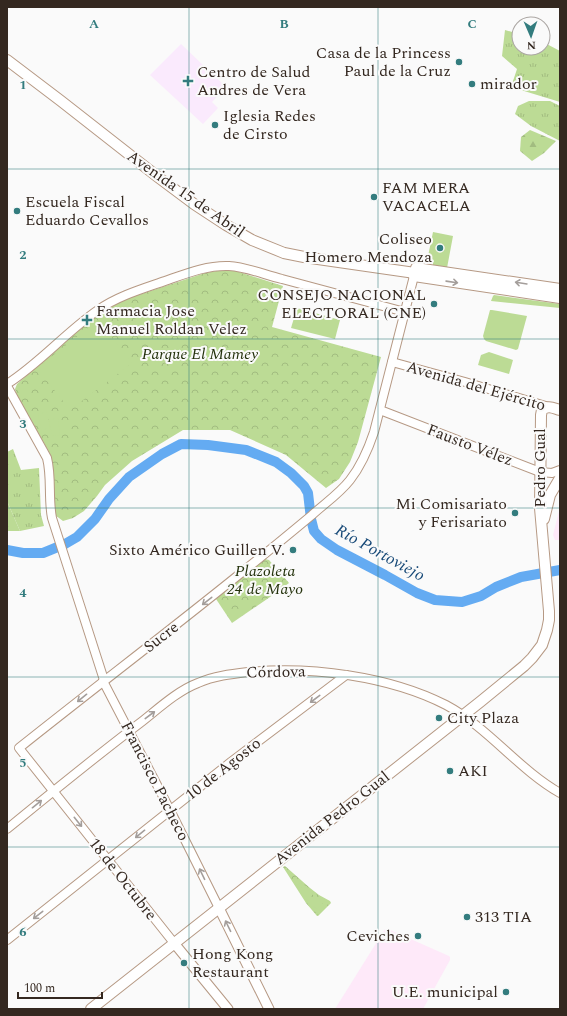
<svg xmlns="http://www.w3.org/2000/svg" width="567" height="1016" viewBox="0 0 567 1016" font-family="Spectral,serif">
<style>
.commercial{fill:#fee9f9}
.medical{fill:#faeafd}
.grass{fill:url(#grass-tufts)}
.forest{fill:url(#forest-firs)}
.park{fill:url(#park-crowns)}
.garden{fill:#bcdb95}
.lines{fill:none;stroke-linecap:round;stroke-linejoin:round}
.river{stroke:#64abf2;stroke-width:10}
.tertiary-casing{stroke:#b69984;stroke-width:10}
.secondary-casing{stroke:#b69984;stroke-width:11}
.primary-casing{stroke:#b69984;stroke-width:12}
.trunk-casing{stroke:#b69984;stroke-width:12}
.tertiary{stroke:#fff;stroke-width:8}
.secondary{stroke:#fff;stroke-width:9}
.primary{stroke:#fff;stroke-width:10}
.trunk{stroke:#fff;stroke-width:10}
.oneway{stroke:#a49e9b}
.grid{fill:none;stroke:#337c7e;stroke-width:1;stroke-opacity:0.55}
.poi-dot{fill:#337c7e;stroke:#fafafa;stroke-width:1.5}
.labels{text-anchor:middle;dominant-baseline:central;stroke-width:4;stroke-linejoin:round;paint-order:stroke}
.poi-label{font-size:16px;fill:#342820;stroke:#fafafa;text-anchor:start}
.street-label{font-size:16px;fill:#342820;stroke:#fafafa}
.park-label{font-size:16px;font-style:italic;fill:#24320c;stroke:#fafafa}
.water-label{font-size:17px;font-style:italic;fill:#184a78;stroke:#fafafa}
.grid-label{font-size:13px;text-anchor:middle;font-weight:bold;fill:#337c7e;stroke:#fafafa;stroke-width:4;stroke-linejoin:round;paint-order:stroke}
</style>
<defs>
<pattern id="grass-tufts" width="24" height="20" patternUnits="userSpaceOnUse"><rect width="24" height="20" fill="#bcdb95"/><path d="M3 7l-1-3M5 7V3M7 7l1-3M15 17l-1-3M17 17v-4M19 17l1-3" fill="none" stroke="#a2bc80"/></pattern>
<pattern id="forest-firs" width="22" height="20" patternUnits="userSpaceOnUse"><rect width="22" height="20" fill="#bcdb95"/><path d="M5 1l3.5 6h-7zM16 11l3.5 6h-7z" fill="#a2bc80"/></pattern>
<pattern id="park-crowns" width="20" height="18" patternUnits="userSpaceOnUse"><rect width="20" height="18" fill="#bcdb95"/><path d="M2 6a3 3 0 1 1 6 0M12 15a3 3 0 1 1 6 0" fill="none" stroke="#a2bc80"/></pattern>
</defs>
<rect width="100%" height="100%" fill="#fafafa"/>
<g class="commercial">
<polygon points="560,507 560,540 555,540 553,535"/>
<polygon points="385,929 388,929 449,956 450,957 450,960 423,1009 335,1009"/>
</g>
<polygon class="medical" points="181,44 226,87 212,102 218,108 203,124 150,75"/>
<g class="grass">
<polygon points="505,30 519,34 519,48 543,48 543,42 560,51 560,102 511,87 517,69 502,56"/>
<polygon points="529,101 550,101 560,106 560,141 531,126 515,114 518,106"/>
<polygon points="13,449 21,470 39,468 41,515 44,526 20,531 7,501 7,452"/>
</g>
<g class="forest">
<polygon points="530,130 556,141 544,153 532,161 520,151 521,137"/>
<polygon points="7,501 20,531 7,531"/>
</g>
<g class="park">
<polygon points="222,270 236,271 283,286 272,327 381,357 358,442 350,462 339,479 326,488 286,455 230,430 183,430 132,461 105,485 97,496 84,511 73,518 63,521 55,515 52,460 49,452 17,396 15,389 17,384 60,346 96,316 123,300 205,273"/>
<polygon points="265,559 269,560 289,583 273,595 232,623 216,599"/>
<polygon points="285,866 310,888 319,895 330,901 331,903 318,916 317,916 306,903 283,867"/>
</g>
<g class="garden">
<polygon points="433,232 453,236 447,268 433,266 433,261 427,261"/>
<polygon points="494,295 560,304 560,308 491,301 493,296"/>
<polygon points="170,302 172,329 155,330 154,303"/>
<polygon points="151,303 153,331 136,332 135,304"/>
<polygon points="297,308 340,320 335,339 291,328"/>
<polygon points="490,310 492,310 527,316 518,349 516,350 486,341 484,339 483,336"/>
<polygon points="98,320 132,363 70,410 37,368"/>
<polygon points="489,352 513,360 509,374 478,365 481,355"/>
<polygon points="47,412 50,428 41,430 38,414"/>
<polygon points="58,418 60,435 52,436 49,420"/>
<polygon points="298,883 303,884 317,894 315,897 312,894 308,898 305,895 305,891 301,887 304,891 304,895 310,903 309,904 296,886"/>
<polygon points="321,897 330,902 318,915 311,907 313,906 317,909 323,903 319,899"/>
</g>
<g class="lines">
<polyline class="river" points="7,550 23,553 43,553 65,544 77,537 95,519 109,499 129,477 162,454 181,444 208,445 246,450 276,462 291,473 304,486 308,493 311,519 314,531 321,539 337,550 385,575 417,593 435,600 462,602 481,596 496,587 521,577 560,570"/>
<defs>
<g id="tertiary">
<polyline points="392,362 465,382 549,407"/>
<path d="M7,384C40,363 66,332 98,310C118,296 142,289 165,281C185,274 207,265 229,266C247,267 265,275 282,279C323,290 364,301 405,312"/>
<path d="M7,386L47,458C52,478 48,498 52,518L104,680L103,681L170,810L219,908"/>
<polyline points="380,410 540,472 552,473 560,470"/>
<path d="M7,829C51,793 95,757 140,723C158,709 177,691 198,683C214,676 231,674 248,672C311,666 389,676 446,705C489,728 518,769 560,793"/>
<polyline points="7,940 231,762 346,675"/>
<path d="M174,943L19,748C93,689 168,632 241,573C265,554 288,535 312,515C324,504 339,494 350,480C361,466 368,450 374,432L414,276"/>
</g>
<g id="secondary">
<polyline points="219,908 269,1009"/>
<polyline points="174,943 228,1009"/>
</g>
<g id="primary">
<polyline points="7,60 61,101 158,177 194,204 226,225 252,240 284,253 304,257 415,273"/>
<polyline points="560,289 416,268 414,276 560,298"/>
</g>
<g id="trunk">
<polyline points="544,519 550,495 560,478"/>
<path d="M91,1009L480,702L524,666L532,658L542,645L547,630L549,620V611L540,508L541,415L542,410C548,405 553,408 560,410"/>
</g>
</defs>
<use href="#tertiary" class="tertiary-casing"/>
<use href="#secondary" class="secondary-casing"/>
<use href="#primary" class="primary-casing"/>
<use href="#trunk" class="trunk-casing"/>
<use href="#tertiary" class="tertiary"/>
<use href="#secondary" class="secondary"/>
<use href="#primary" class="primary"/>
<use href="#trunk" class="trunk"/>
</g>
<defs><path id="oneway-shaft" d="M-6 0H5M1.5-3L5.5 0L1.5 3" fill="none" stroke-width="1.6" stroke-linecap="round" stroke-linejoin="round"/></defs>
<g class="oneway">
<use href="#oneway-shaft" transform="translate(452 282) rotate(8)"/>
<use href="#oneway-shaft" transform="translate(521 283) rotate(-171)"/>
<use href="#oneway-shaft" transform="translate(207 601) rotate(142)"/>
<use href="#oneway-shaft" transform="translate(82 698) rotate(141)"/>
<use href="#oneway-shaft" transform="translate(315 699) rotate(143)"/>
<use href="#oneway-shaft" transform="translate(150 715) rotate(-37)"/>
<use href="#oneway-shaft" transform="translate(37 804) rotate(-39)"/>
<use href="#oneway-shaft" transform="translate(78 822) rotate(51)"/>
<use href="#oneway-shaft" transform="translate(140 834) rotate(141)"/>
<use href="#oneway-shaft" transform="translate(202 874) rotate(-116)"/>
<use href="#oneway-shaft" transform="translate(38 915) rotate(142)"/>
<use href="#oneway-shaft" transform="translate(228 926) rotate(-116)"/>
</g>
<path class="grid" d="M189,7V1009M378,7V1009M7,169H560M7,339H560M7,508H560M7,677H560M7,847H560"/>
<g class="poi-dot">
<circle cx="459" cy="62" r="4"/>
<path d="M186 75h4v4h4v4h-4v4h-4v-4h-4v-4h4z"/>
<circle cx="472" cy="84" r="4"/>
<circle cx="215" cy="125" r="4"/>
<circle cx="374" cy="197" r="4"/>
<circle cx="17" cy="211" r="4"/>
<circle cx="440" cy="248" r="4"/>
<circle cx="434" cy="304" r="4"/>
<path d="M85 314h4v4h4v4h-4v4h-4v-4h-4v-4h4z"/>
<circle cx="515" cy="513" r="4"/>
<circle cx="293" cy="550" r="4"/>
<circle cx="439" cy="718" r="4"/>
<circle cx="450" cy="771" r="4"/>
<circle cx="467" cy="917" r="4"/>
<circle cx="418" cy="936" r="4"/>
<circle cx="184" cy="963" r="4"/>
<circle cx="506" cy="992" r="4"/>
</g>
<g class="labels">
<g class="poi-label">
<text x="451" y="53" text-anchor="end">Casa de la Princess<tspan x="451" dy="18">Paul de la Cruz</tspan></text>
<text x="197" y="72">Centro de Salud<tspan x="197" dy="18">Andres de Vera</tspan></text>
<text x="480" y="84">mirador</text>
<text x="223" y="116">Iglesia Redes<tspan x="223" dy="18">de Cirsto</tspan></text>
<text x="382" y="188">FAM MERA<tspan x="382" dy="18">VACACELA</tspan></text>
<text x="25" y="202">Escuela Fiscal<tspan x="25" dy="18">Eduardo Cevallos</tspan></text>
<text x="432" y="239" text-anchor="end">Coliseo<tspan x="432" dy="18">Homero Mendoza</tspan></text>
<text x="426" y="295" text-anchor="end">CONSEJO NACIONAL<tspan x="426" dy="18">ELECTORAL (CNE)</tspan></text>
<text x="96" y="311">Farmacia Jose<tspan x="96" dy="18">Manuel Roldan Velez</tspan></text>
<text x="507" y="504" text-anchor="end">Mi Comisariato<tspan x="507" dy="18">y Ferisariato</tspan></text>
<text x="285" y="550" text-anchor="end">Sixto Américo Guillen V.</text>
<text x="447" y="718">City Plaza</text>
<text x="458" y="771">AKI</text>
<text x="475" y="917">313 TIA</text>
<text x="410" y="936" text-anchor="end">Ceviches</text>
<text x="192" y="954">Hong Kong<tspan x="192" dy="18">Restaurant</tspan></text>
<text x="498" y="992" text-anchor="end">U.E. municipal</text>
</g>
<g class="street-label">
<text transform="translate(186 194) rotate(35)">Avenida 15 de Abril</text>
<text transform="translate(476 386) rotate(16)">Avenida del Ejército</text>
<text transform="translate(470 445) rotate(21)">Fausto Vélez</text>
<text transform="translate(540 468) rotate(-90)">Pedro Gual</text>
<text transform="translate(161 637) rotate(-38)">Sucre</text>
<text transform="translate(276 672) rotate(-1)">Córdova</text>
<text transform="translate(223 769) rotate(-38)">10 de Agosto</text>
<text transform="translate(155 781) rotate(63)">Francisco Pacheco</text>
<text transform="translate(332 818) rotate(-38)">Avenida Pedro Gual</text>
<text transform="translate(123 879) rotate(52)">18 de Octubre</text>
</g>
<g class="park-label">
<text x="200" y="354">Parque El Mamey</text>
<text x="265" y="571">Plazoleta<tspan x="265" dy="18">24 de Mayo</tspan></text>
</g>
<g class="water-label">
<text transform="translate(380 553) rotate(29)">Río Portoviejo</text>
</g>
</g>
<g class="grid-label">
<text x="94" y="28">A</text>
<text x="284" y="28">B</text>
<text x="472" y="28">C</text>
<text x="23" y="89">1</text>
<text x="23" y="259">2</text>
<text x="23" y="428">3</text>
<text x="23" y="597">4</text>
<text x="23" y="767">5</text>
<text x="23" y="936">6</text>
</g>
<rect width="567" height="1016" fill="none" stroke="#342820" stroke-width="16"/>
<g transform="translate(531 36) rotate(178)"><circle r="19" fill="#fafafa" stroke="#aba6a3"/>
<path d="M0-3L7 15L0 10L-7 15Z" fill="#337c7e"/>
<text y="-6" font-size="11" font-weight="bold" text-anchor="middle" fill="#342820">N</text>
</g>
<path d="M18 992v6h84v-6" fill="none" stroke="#342820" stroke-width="2"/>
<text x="24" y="992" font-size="12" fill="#342820" stroke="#fafafa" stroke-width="3" paint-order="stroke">100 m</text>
</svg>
